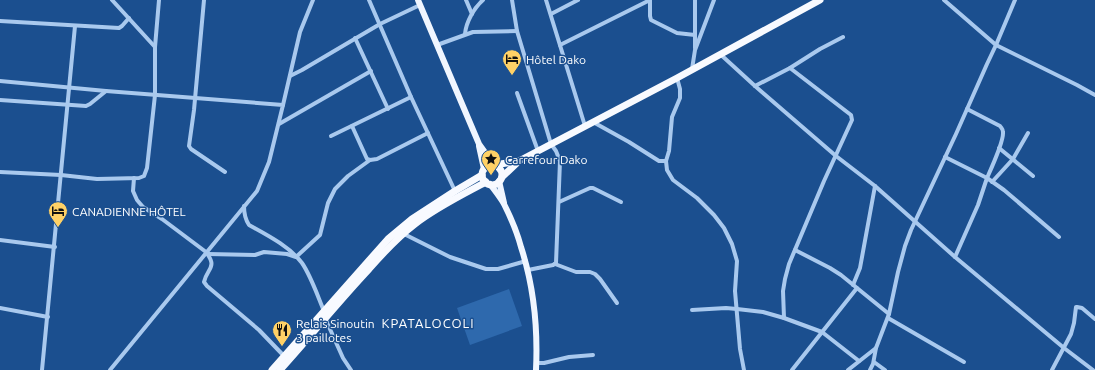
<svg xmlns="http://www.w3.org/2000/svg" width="1095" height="370" viewBox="0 0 1095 370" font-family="Ubuntu,sans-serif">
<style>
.green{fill:#2e69ad}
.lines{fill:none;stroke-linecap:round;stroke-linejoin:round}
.minor{stroke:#a9c9ee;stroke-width:4}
.primary{stroke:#f0f6ff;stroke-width:6}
.trunk{stroke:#f8faff;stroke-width:7}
.labels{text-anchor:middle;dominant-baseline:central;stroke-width:3;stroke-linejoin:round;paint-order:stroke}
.poi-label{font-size:12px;fill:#fff;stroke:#1b4f8f;text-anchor:start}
.neighbourhood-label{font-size:13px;letter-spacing:1px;fill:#fff;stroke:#1b4f8f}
</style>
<rect width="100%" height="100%" fill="#1b4f8f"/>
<polygon class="green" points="509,289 522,326 470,345 457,308"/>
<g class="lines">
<g class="minor">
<polyline points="112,0 155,47"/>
<polyline points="204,0 194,110 189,146 191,149 225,172"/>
<polyline points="369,0 411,97 455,191"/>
<polyline points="466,0 472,14"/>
<polyline points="512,0 517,31 551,144 556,151 560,161 556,263 553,265 528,270"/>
<polyline points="546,0 585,126"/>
<polyline points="650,0 650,16 651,20 677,33 695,35"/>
<polyline points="695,0 695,48"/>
<polyline points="944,0 996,45 1077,85 1095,95"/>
<polyline points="551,14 578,0"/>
<polyline points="0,21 119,28 122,26 129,18"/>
<path d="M465,34C466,22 474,8 483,0"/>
<polyline points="355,38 388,109"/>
<polyline points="437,45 473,32 517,31"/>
<polyline points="560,45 650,0"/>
<polyline points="720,54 755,86 836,156 875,186 955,257 1064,348 1093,370"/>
<polyline points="692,69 695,50 714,0"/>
<polyline points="290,76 302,70 380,24 420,5"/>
<polyline points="0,81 106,91 283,105 269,162 257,191 110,370"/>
<polyline points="755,86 790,68 820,49 843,37"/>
<polyline points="517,93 538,151"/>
<polyline points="0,100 86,106 90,104 106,91"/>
<polyline points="283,105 300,32 313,0"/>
<path d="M967,109L1000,126C1002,129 1003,129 1003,132C1004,141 991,169 987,178L1004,190L1059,237"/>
<polyline points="593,122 629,142 659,161 666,161 669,151 672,117 680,98 680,89 677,78"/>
<polyline points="279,124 371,71"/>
<polyline points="352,126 367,159 370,160 377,159 428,133"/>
<polyline points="331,136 411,97"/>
<polyline points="999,148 1033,176"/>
<polyline points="945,157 987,178 978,205 955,257"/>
<polyline points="666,161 667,170 673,180 697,198 714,215 724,228 732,244 737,261 735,291 740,349 744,370"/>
<polyline points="0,172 61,175 97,179 139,178 144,176 147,168 155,95 155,47 159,0"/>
<path d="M134,178L133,191L137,200L143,207L162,219L206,252C218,268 207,268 204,282L207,286L259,330L284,356"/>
<polyline points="992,182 1013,159 1028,133"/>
<polyline points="559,202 590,188 593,188 621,202"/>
<path d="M244,206C244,213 245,219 249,225C267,235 289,246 302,263C311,276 318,297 324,311"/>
<polyline points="404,234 450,257 486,269 498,269 526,261"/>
<polyline points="0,240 55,247"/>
<polyline points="795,250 830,268 841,275 889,314"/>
<polyline points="208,254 255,255 264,252 287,254 296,257 320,235 328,203 335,189 348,176 370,160"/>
<polyline points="555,264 576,272 590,272 595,274 600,279 617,303"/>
<polyline points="853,285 860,268 875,186"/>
<polyline points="0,308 48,317"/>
<polyline points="692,310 726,308 737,309 763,312 784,318 822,332 859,361"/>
<polyline points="325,318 343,358 351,370"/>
<polyline points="784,318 783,291 785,279 789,264 824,181 852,120 851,115 790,68"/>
<polyline points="888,318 964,362"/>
<polyline points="874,362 885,370"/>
<polyline points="536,363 544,363 569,357 593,355"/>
<polyline points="42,370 75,26"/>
<polyline points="792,370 857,288"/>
<polyline points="848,370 876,348"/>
<polyline points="870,370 873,364 876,348 889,314 898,272 905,246 911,230 956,134 987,64 996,45 1015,0"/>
<polyline points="1052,370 1071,334 1074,323 1076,307 1077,307 1082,308 1095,319"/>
</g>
<g class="primary">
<polyline points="418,0 479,144 489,158 492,165"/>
<polyline points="479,146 484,169"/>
<polyline points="499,181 504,203"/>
<path d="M490,184C495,191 500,197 504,204C511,218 517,232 521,247C534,287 538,328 536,370"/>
</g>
<g class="trunk">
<polyline points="494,165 519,161"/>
<circle cx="492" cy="175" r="10"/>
<polyline points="502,177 519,161 677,78 820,0"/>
<polyline points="272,370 388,239 412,219 455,191 482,175"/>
<path d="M280,370C310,337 338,302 369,269C383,253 398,237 415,224C437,207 462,195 486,182"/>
</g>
</g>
<defs>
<symbol id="hotel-pin" viewBox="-11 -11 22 30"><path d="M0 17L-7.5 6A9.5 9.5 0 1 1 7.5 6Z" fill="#ffd166" stroke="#1b4f8f"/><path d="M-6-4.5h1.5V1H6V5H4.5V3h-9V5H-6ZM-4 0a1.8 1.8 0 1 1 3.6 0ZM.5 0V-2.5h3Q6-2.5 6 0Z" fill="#111"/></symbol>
<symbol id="sight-pin" viewBox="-11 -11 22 30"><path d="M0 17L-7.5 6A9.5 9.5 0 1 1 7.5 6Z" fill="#ffd166" stroke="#1b4f8f"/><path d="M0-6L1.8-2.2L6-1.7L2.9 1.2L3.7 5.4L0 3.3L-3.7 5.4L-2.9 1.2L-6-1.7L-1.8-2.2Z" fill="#111"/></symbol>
<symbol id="restaurant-pin" viewBox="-11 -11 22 30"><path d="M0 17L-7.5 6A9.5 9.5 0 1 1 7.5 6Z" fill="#ffd166" stroke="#1b4f8f"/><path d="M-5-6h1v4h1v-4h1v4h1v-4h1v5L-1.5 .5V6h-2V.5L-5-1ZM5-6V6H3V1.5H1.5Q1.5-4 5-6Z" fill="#111"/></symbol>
</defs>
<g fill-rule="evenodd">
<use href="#hotel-pin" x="501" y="48" width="22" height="30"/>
<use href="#sight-pin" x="480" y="148" width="22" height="30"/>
<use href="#hotel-pin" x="47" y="200" width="22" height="30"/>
<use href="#restaurant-pin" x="271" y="319" width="22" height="30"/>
</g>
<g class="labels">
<g class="poi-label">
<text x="526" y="59">Hôtel Dako</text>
<text x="505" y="159">Carrefour Dako</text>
<text x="72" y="211">CANADIENNE HÔTEL</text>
<text x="296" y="323">Relais Sinoutin<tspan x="296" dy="14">3 paillotes</tspan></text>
</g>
<g class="neighbourhood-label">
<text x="428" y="323">KPATALOCOLI</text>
</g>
</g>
</svg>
